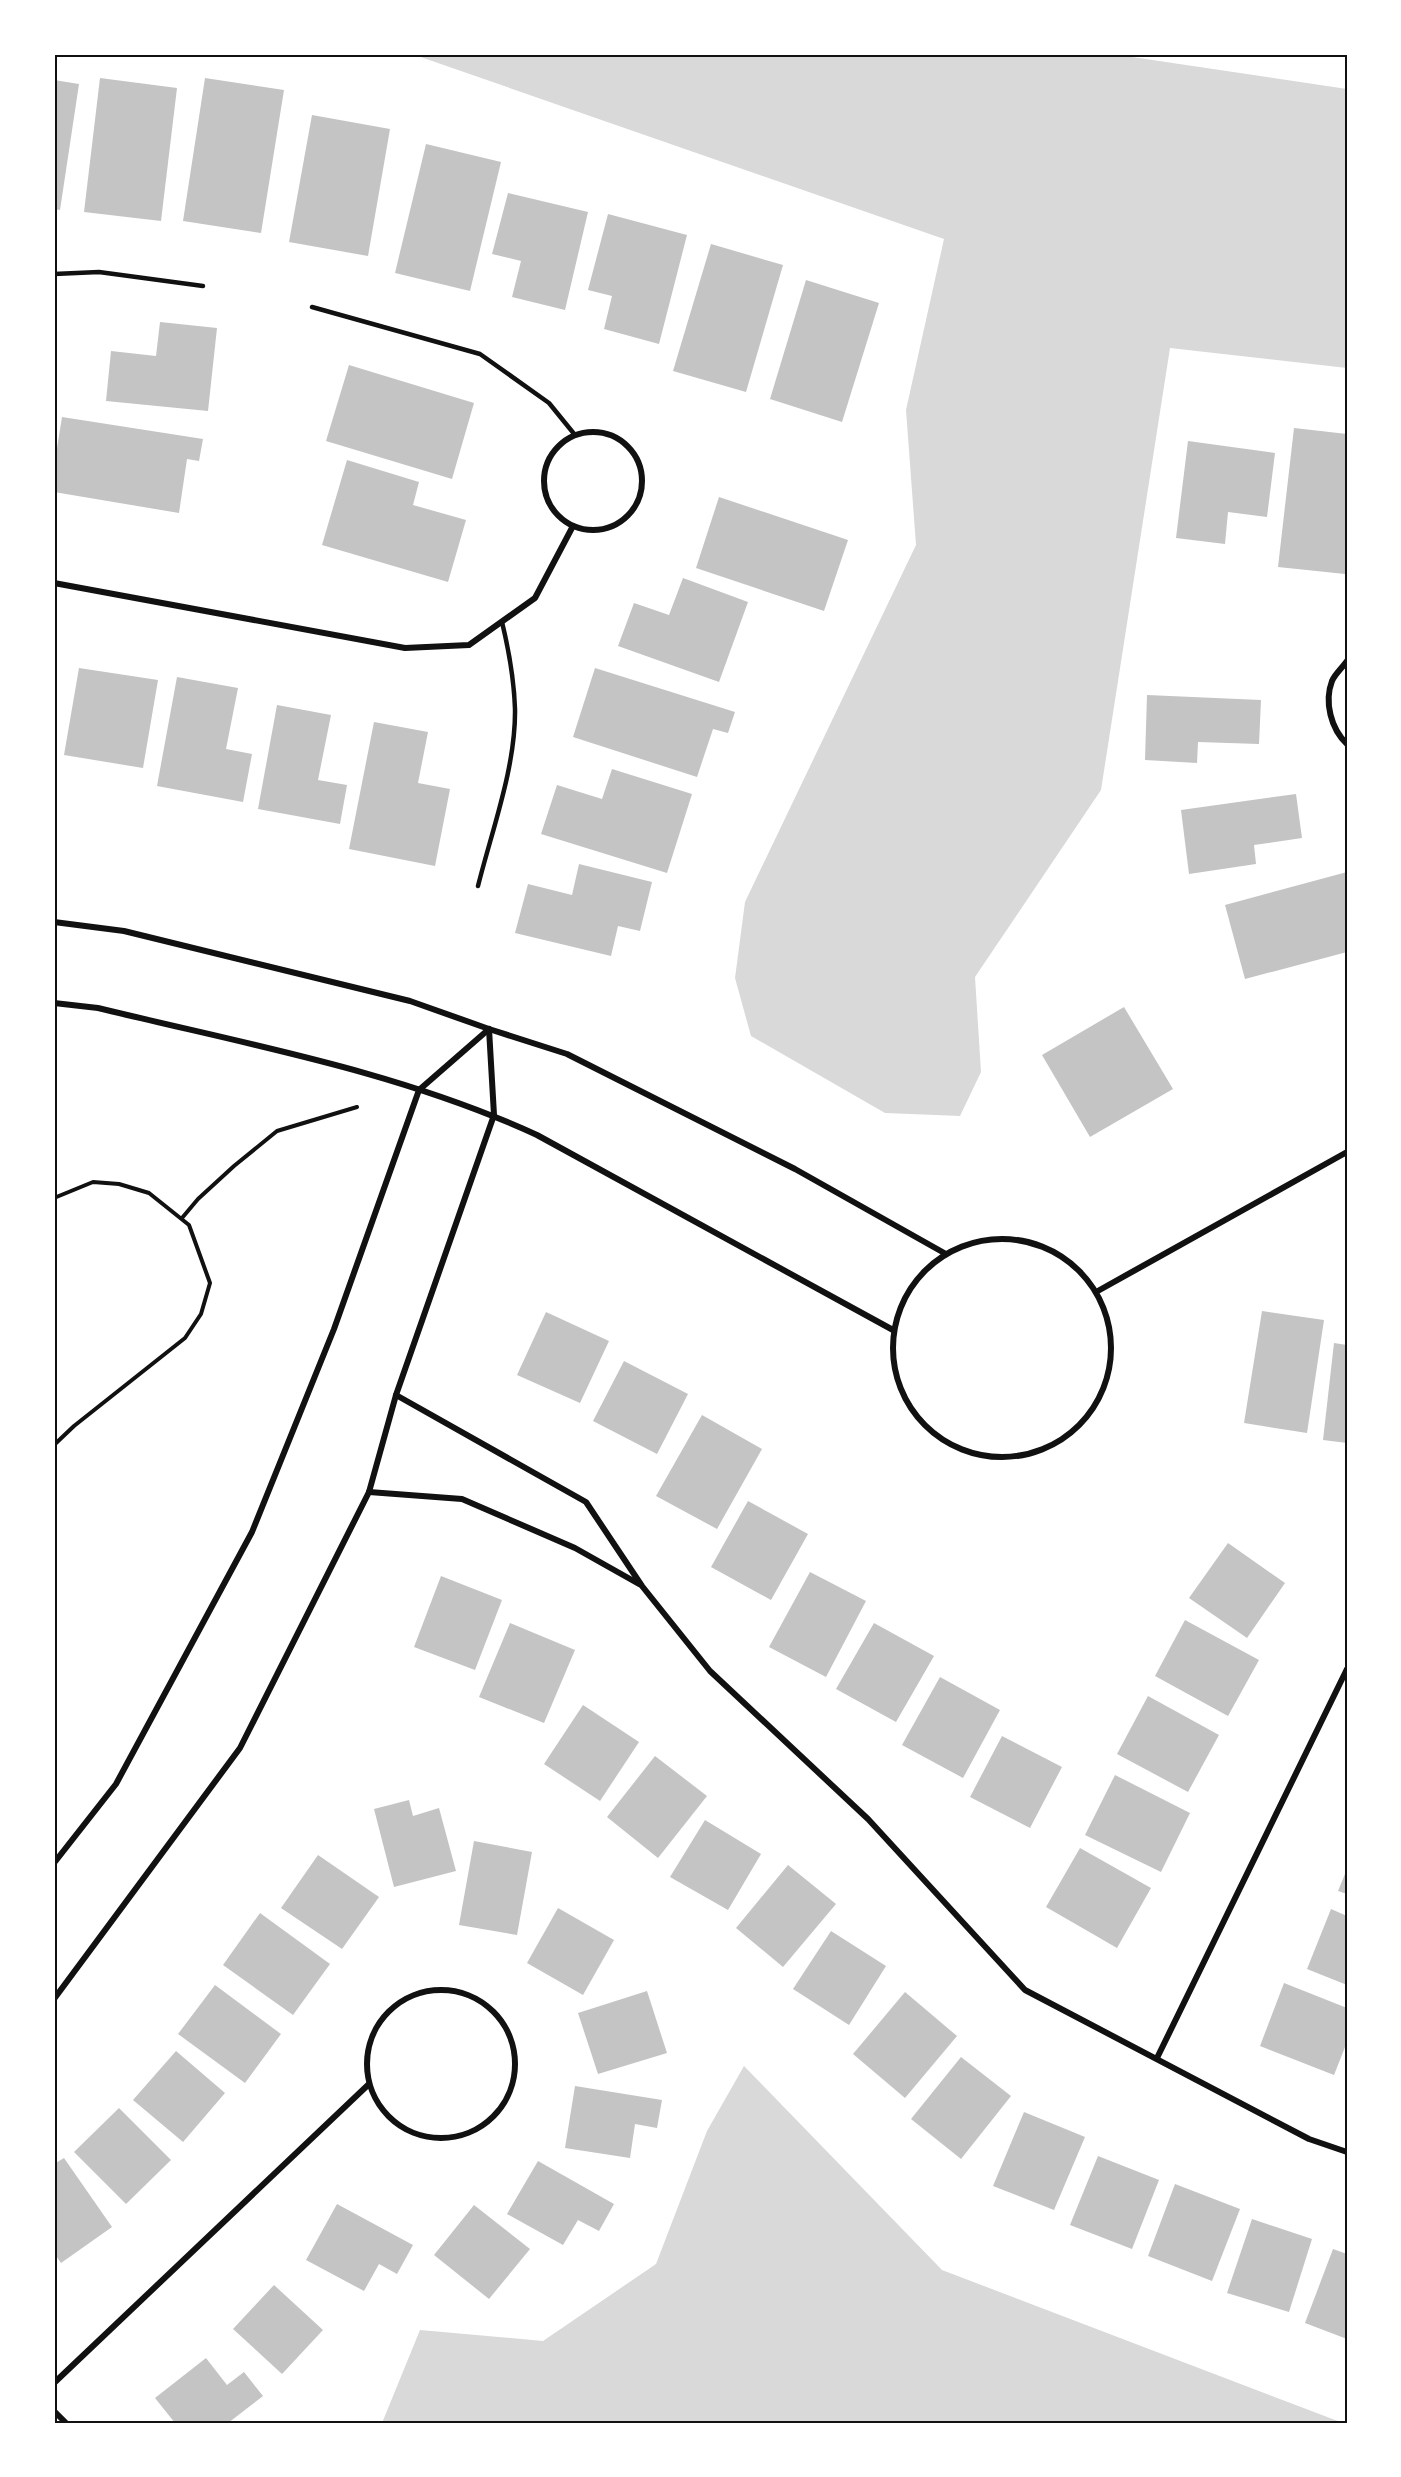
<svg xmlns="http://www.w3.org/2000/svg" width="1401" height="2477" viewBox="0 0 1401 2477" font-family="'Varela Round',sans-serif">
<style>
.water{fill:#d9d9d9}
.building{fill:#c4c4c4}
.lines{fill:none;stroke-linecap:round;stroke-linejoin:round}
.path{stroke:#111;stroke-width:4}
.service{stroke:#111;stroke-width:4.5}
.minor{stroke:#111;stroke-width:6}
.neatline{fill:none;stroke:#111;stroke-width:2}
</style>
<rect width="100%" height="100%" fill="#fff"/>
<g class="water">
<polygon points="412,54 1112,54 1347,89 1347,368 1170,348 1101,790 975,977 981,1072 960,1116 885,1113 751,1036 735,978 745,902 916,545 906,410 944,239"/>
<polygon points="744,2066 942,2270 1343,2423 382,2423 420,2330 543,2341 656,2264 707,2131"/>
</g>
<g class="building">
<polygon points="100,78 177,88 161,221 84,212"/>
<polygon points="205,78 284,90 261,233 183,221"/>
<polygon points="54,80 79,84 60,210 54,209"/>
<polygon points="312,115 390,129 368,256 289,242"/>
<polygon points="426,144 501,162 470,291 395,273"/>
<polygon points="508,193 588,212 565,310 512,297 521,261 492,254"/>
<polygon points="608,214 687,235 659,344 604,329 612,296 588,290"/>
<polygon points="711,244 783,265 746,392 673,371"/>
<polygon points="806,280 879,303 842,422 770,399"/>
<polygon points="160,322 217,328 208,411 106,401 111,351 156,356"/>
<polygon points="349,365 474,403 452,479 326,441"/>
<polygon points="62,417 203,439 199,461 187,459 179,513 54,492 54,467"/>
<polygon points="1294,428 1347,434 1347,552 1345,574 1278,567"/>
<polygon points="1188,441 1275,453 1267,517 1228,512 1225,544 1176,538"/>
<polygon points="347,460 419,482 413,505 466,520 448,582 322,545"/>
<polygon points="719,497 848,540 824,611 696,568"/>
<polygon points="683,578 748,602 719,682 618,646 634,603 669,615"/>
<polygon points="79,668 158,680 143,768 64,755"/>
<polygon points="595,668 735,712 728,733 713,729 697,777 573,737"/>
<polygon points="177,677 238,688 226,749 252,754 243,802 157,786"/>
<polygon points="1147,695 1261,700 1259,744 1198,742 1197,763 1145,760"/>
<polygon points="277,705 331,715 318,780 347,785 340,824 258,809"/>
<polygon points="374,722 428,732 418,783 450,789 435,866 349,849"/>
<polygon points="612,769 692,794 667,873 541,834 557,785 602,799"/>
<polygon points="1296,794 1302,838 1254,845 1256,864 1189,874 1181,810"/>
<polygon points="579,864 652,882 640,931 618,926 611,956 515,933 528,884 572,895"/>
<polygon points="1347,872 1347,952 1245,979 1225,905"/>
<polygon points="1124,1007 1173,1089 1090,1137 1042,1055"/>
<polygon points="1262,1311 1324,1320 1307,1433 1244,1423"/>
<polygon points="546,1312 609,1341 580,1403 517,1375"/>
<polygon points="1334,1343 1347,1345 1347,1443 1323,1440"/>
<polygon points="624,1361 688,1394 657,1454 593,1421"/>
<polygon points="702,1415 762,1449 717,1529 656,1496"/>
<polygon points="748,1501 808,1534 771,1600 711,1567"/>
<polygon points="1228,1543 1285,1583 1247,1638 1189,1598"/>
<polygon points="810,1572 866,1601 826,1677 769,1647"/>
<polygon points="441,1576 502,1600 475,1670 414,1647"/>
<polygon points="1185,1620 1259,1660 1228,1716 1155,1676"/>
<polygon points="510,1623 575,1650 544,1723 479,1697"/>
<polygon points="874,1623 934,1656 896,1722 836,1689"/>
<polygon points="940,1677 1000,1710 963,1778 902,1745"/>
<polygon points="1148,1696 1219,1735 1188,1792 1117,1754"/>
<polygon points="583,1705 639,1742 600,1801 544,1764"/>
<polygon points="1002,1736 1062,1767 1030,1828 970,1797"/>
<polygon points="655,1756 707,1796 658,1858 607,1817"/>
<polygon points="1115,1775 1190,1813 1161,1872 1085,1835"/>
<polygon points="409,1800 413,1816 439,1808 456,1871 394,1887 374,1809"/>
<polygon points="705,1820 761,1854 728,1910 670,1877"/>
<polygon points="474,1841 532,1852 517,1935 459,1925"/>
<polygon points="1080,1848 1151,1888 1117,1948 1046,1907"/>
<polygon points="318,1855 379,1897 342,1949 281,1908"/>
<polygon points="788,1865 836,1904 783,1967 736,1928"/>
<polygon points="1347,1869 1347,1894 1338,1891"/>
<polygon points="558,1908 614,1940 583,1995 527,1963"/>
<polygon points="1331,1909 1347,1916 1347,1985 1307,1969"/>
<polygon points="260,1913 330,1964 293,2015 223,1965"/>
<polygon points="831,1931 886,1966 849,2025 793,1989"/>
<polygon points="1284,1983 1347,2008 1347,2042 1334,2075 1260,2046"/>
<polygon points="215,1985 281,2034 245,2083 178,2034"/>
<polygon points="647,1991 667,2053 598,2074 578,2013"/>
<polygon points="905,1992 957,2036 905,2098 853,2054"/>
<polygon points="176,2051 225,2093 183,2142 133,2100"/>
<polygon points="961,2057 1011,2096 961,2159 911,2119"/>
<polygon points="575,2086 662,2100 657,2128 635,2124 630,2158 565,2148"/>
<polygon points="119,2108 171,2160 126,2204 74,2152"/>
<polygon points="1024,2112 1085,2137 1054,2210 993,2186"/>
<polygon points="1098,2156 1159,2180 1132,2249 1070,2225"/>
<polygon points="64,2158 112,2227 61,2263 54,2253 54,2164"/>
<polygon points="538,2161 614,2204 599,2231 578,2220 563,2245 507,2214"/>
<polygon points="1175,2184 1240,2209 1212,2281 1148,2256"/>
<polygon points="337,2204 413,2245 397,2274 379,2264 364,2291 306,2260"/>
<polygon points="474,2205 530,2249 489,2299 434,2255"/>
<polygon points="1252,2219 1312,2239 1289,2312 1227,2293"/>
<polygon points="1333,2249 1347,2254 1347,2339 1305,2323"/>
<polygon points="274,2285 323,2330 282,2374 233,2329"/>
<polygon points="206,2358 227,2385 244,2372 263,2396 228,2423 175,2423 155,2398"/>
</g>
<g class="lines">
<g class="path">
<polyline points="54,1198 93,1182 119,1184 149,1193 189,1225 210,1283 201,1314 185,1338 74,1426 54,1445"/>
<polyline points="182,1218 198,1199 234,1166 277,1131 357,1107"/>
</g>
<g class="service">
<polyline points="54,274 99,272 203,286"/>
<polyline points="312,307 480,354 549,403 575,435"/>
<path d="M478,886C492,830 516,766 515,709C514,679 509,651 502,622"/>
</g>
<g class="minor">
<circle cx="593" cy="481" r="49"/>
<polyline points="54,583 405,648 469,645 535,598 573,526"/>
<path d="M1347,661C1343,667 1335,674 1332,681C1324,702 1331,729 1347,744"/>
<polyline points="54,922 124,931 410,1001 489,1029 567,1054 795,1169 946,1254"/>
<path d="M54,1003L98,1008C245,1044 398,1071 537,1135L893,1330"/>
<circle cx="1002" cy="1348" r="109"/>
<polyline points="1096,1292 1347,1152"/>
<polyline points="396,1395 586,1502 642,1586 710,1671 868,1819 1025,1990 1309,2139 1347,2152"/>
<polyline points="369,1492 462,1499 575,1548 639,1584"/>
<polyline points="54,1863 116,1784 252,1532 334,1329 419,1090 489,1029"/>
<circle cx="441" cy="2064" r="74"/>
<polyline points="54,1999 240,1748 369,1492 396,1395 494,1115 489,1029"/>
<polyline points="1157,2058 1347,1669"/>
<polyline points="54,2383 369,2084"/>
<polyline points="54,2411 66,2423"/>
</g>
</g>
<rect width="1401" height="2477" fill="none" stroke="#ffffff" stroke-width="111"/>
<rect x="56" y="56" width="1290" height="2366" class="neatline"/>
</svg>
